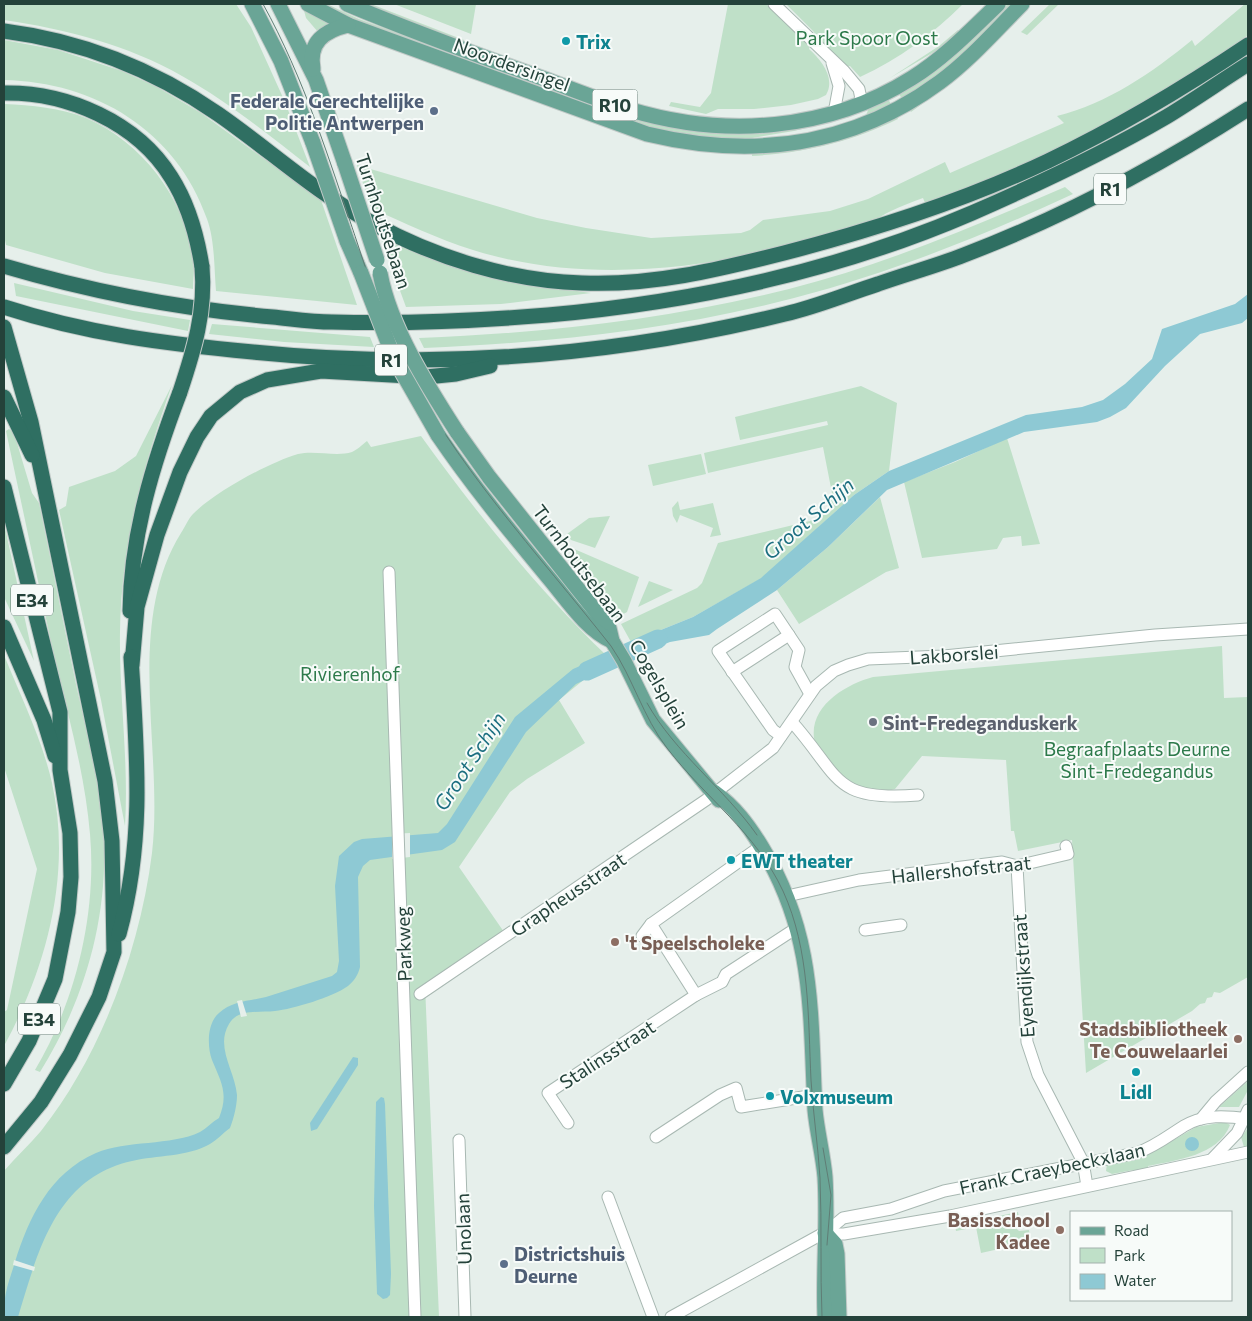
<svg xmlns="http://www.w3.org/2000/svg" width="1252" height="1321" viewBox="0 0 1252 1321" font-family="Commissioner,sans-serif">
<style>
.green{fill:#bfe0c8}
.water{fill:#8ec9d4}
.pier{fill:#e6efeb}
.lines{fill:none;stroke-linecap:round;stroke-linejoin:round}
.river{stroke:#8ec9d4;stroke-width:19}
.minor-casing{stroke:#a8b8b2;stroke-width:13}
.major-casing{stroke:#c2cac8;stroke-width:17}
.highway-casing{stroke:#c2cac8;stroke-width:17}
.minor{stroke:#fff;stroke-width:11}
.major{stroke:#6aa596;stroke-width:15}
.highway{stroke:#2f6f62;stroke-width:15}
.tram{stroke:#5f7d75;stroke-width:1}
.major-bridge-casing{stroke:#c2cac8;stroke-width:17;stroke-linecap:butt}
.highway-bridge-casing{stroke:#c2cac8;stroke-width:17;stroke-linecap:butt}
.major-bridge{stroke:#6aa596;stroke-width:15}
.highway-bridge{stroke:#2f6f62;stroke-width:15}
.culture-dot{fill:#0f9aa8;stroke:#f7fbf9;stroke-width:2}
.service-dot{fill:#5c6f8a;stroke:#f7fbf9;stroke-width:2}
.worship-dot{fill:#6b7280;stroke:#f7fbf9;stroke-width:2}
.education-dot{fill:#8d6e63;stroke:#f7fbf9;stroke-width:2}
.labels{text-anchor:middle;dominant-baseline:central;stroke-width:4;stroke-linejoin:round;paint-order:stroke}
.shield{fill:#f7fbf9;stroke:#637a73;stroke-width:1}
.shield-label{font-size:18px;font-weight:bold;fill:#24423a}
.park-label{font-size:19px;fill:#2d7a4b;stroke:#f7fbf9}
.culture-label{font-size:19px;font-weight:bold;fill:#0d838f;stroke:#f7fbf9;text-anchor:start}
.street-label{font-size:19px;fill:#24423a;stroke:#f7fbf9}
.service-label{font-size:19px;font-weight:bold;fill:#4e5e75;stroke:#f7fbf9;text-anchor:end}
.worship-label{font-size:19px;font-weight:bold;fill:#5b616d;stroke:#f7fbf9;text-anchor:start}
.education-label{font-size:19px;font-weight:bold;fill:#785e54;stroke:#f7fbf9;text-anchor:end}
.water-label{font-size:20px;font-style:italic;fill:#1c6f80;stroke:#f7fbf9}
</style>
<rect width="100%" height="100%" fill="#e6efeb"/>
<g class="green">
<path d="M4,4H236L251,27L285,102L310,167C269,135 227,101 182,76C128,45 65,29 4,20Z"/>
<polygon points="320,4 327,4 359,19 647,122 849,117 794,131 746,139 710,139 647,126 359,21"/>
<polygon points="368,4 371,4 464,40 462,44"/>
<polygon points="394,4 476,4 471,34"/>
<path d="M728,4H766L810,46L809,49C821,60 836,78 826,95L818,99L791,105L754,109H718L706,114L669,106L671,102L700,107L711,93Z"/>
<path d="M786,4H963C933,34 899,59 860,77L850,66L846,67L816,38L814,32Z"/>
<polygon points="1008,4 1015,4 948,68 902,99 899,94 955,55"/>
<polygon points="1050,4 1059,4 1027,35 1021,32"/>
<path d="M1245,4H1248V35C1174,89 1090,134 1007,172C980,184 952,193 925,203L923,198C912,202 901,206 891,211C884,214 878,219 871,222C746,264 602,290 473,250C438,239 404,223 371,208L357,165L537,218L586,228L651,238L741,233L750,230L763,220L830,211L868,199L945,162L950,173L1064,123L1057,116C1107,104 1153,72 1192,40L1195,46Z"/>
<polygon points="303,7 331,23 318,32 306,18"/>
<polygon points="958,30 960,33 939,49 890,78 939,46"/>
<path d="M4,40L58,50L122,71L157,87L201,113L321,200L357,305L216,291C214,268 215,241 207,219C176,130 95,82 4,80Z"/>
<polygon points="962,73 963,74 911,112 910,110"/>
<polygon points="888,99 891,104 866,115 869,108"/>
<path d="M4,104C31,105 61,108 86,118C143,143 184,198 193,258C195,268 193,279 193,289L105,273L6,245L4,235Z"/>
<path d="M897,117L898,119C851,142 804,153 752,156V153L787,151L830,143Z"/>
<path d="M1065,187L1073,194C983,236 890,273 794,298C673,330 548,343 424,348L419,338C544,333 667,320 789,289C884,265 975,226 1065,187Z"/>
<polygon points="380,236 434,260 514,282 591,293 501,304 406,307"/>
<polygon points="14,283 133,311 190,320 188,331 16,296"/>
<polygon points="212,324 370,337 374,347 284,342 209,334"/>
<path d="M172,385C143,466 121,546 120,632C119,697 129,761 125,826L101,700L59,510L66,506L69,487L115,471L136,456Z"/>
<polygon points="861,386 897,403 889,471 854,495 762,578 693,617 631,642 621,624 697,588 702,583 718,543 810,521 825,514 829,508 832,493 823,447 708,473 704,453 828,425 827,421 740,440 735,417"/>
<path d="M9,429L14,433L32,493L39,503C52,565 64,627 77,689C86,729 97,770 102,812C112,905 89,993 40,1072L35,1070C76,1001 97,913 90,834C85,774 68,715 54,656C38,581 22,506 6,431Z"/>
<path d="M421,436C477,514 537,588 606,655L612,667L586,678L559,700L585,743L527,779L510,792L459,867L504,932L425,985L439,1317H4V1171C16,1157 29,1145 41,1131C101,1055 140,949 152,853C164,751 124,625 181,533C185,527 188,519 193,514C215,492 268,463 298,454C315,450 336,457 352,452C357,450 363,444 367,441L371,447Z"/>
<polygon points="1007,438 1040,544 1022,546 1021,536 1003,538 997,549 922,558 904,482 955,462"/>
<polygon points="701,454 706,474 653,486 648,465"/>
<polygon points="880,497 899,568 886,572 799,624 777,590 828,547"/>
<polygon points="678,501 680,510 713,503 721,535 710,537 713,528 680,515 677,523 673,516 672,508"/>
<polygon points="610,516 595,548 571,540 567,534 589,518"/>
<polygon points="4,523 34,661 4,597"/>
<polygon points="565,545 639,577 627,612 616,618"/>
<polygon points="649,581 673,590 638,607"/>
<path d="M1222,646L1224,698L1248,697V977L1220,993L1214,992L1212,997L1207,998L1205,1003L1200,1004L1192,1011L1086,1073L1072,840L1018,851L1014,831H1011L1006,760L922,756L895,789C867,799 838,776 824,754C821,750 815,744 814,738C810,705 847,684 873,677Z"/>
<path d="M4,655C21,697 42,739 52,783C72,873 47,967 4,1046V1012L7,1010L37,869L4,767Z"/>
<polygon points="1248,1081 1248,1090 1239,1107 1219,1107"/>
<path d="M1225,1122L1230,1125C1218,1156 1176,1160 1148,1166V1170L1135,1172L1133,1170L1112,1174L1106,1171L1107,1164L1153,1152L1196,1127Z"/>
<polygon points="1248,1128 1248,1146 1244,1147 1241,1137"/>
<polygon points="1018,1212 1019,1218 1014,1222 1014,1226 1019,1231 1029,1230 1031,1242 981,1253 976,1227 956,1231 955,1225"/>
</g>
<g class="water">
<polygon points="1248,294 1248,318 1242,323 1200,334 1165,366 1126,408 1110,417 1097,422 1024,432 887,490 828,547 777,590 717,629 709,635 670,642 637,655 631,642 693,617 761,578 854,495 889,471 1026,415 1082,407 1103,400 1125,384 1152,359 1162,329 1235,304"/>
<path d="M606,655L612,667L576,684L526,732L455,842L442,850L370,860L363,866L358,877L360,967C358,975 354,981 348,986C333,997 293,1009 275,1011C260,1013 238,1008 229,1024C215,1047 235,1071 237,1095C237,1105 234,1118 230,1128C223,1133 217,1140 210,1144C187,1157 157,1155 132,1161C55,1178 38,1252 18,1317H4C4,1292 8,1285 15,1262C29,1217 50,1173 96,1153C126,1140 171,1146 200,1132C207,1128 212,1122 219,1118C229,1093 221,1082 212,1060C207,1046 207,1023 219,1013C232,1001 250,1001 266,997C288,990 310,983 332,976L337,972L339,961L335,886L339,856L354,842L362,839L438,833L447,824L515,717L573,669Z"/>
<polygon points="353,1057 358,1058 358,1065 317,1129 311,1131 310,1123"/>
<polygon points="381,1097 384,1098 385,1104 391,1274 390,1295 387,1298 383,1299 377,1294 374,1206 376,1102"/>
<circle cx="1192" cy="1144" r="7"/>
</g>
<g class="pier">
<polygon points="410,833 410,857 392,859 392,834"/>
<polygon points="242,1000 247,1016 241,1017 237,1001"/>
<polygon points="14,1260 35,1267 34,1271 13,1265"/>
</g>
<g class="lines">
<polyline class="river" points="587,671 658,639"/>
<defs>
<g id="minor">
<polyline points="774,4 844,71 859,89 862,104"/>
<polyline points="832,63 839,86 834,113"/>
<polyline points="389,572 415,1317"/>
<polyline points="732,672 789,635"/>
<path d="M792,722C841,777 832,802 918,795"/>
<polyline points="781,736 773,730 718,651 775,614 799,650 795,667 810,694"/>
<polyline points="1017,866 1027,1042 1038,1075 1083,1162 1087,1186"/>
<polyline points="787,896 859,880 1002,862 1017,866 1068,854 1066,846"/>
<polyline points="651,924 696,995"/>
<polyline points="865,930 901,925"/>
<polyline points="642,936 651,924 761,846"/>
<polyline points="420,994 706,800 773,748 816,686 834,671 848,665 868,659 944,656 1155,635 1248,629"/>
<polyline points="1201,1119 1216,1101 1248,1072"/>
<polyline points="568,1123 548,1093 696,995 722,982 726,974 798,927"/>
<polyline points="656,1137 720,1095 736,1088 741,1107 815,1095"/>
<polyline points="459,1140 465,1317"/>
<polyline points="1213,1158 1237,1133 1248,1110"/>
<polyline points="608,1197 653,1317"/>
<path d="M825,1233L843,1218L891,1209L944,1191L1137,1153C1156,1146 1168,1136 1184,1126C1204,1114 1227,1116 1248,1119"/>
<polyline points="671,1317 822,1234 844,1234 950,1216 1248,1152"/>
</g>
<g id="major">
<polyline points="252,4 281,61 313,143"/>
<polyline points="278,4 316,80 345,164"/>
<path d="M308,4L348,25L647,134C751,159 852,147 940,82C970,60 996,30 1022,4"/>
<path d="M347,4C411,31 477,55 542,78C572,89 601,101 631,110C725,138 828,131 912,78C944,58 971,30 998,4"/>
<path d="M313,69C308,42 324,31 348,25"/>
<polyline points="347,241 361,273"/>
<polyline points="457,432 489,477 609,628 612,641 624,661 653,720 719,800"/>
<path d="M438,435C472,485 510,531 548,577C566,598 586,630 612,641"/>
<path d="M714,792C735,807 748,825 761,846C815,934 810,1011 815,1110C817,1132 823,1154 825,1177C828,1224 823,1271 825,1317"/>
<polyline points="825,1233 835,1244 837,1254 839,1317"/>
</g>
<g id="highway">
<path d="M4,31C82,41 153,69 218,114C270,150 317,194 374,224C436,258 511,281 582,283C651,286 717,270 784,253C873,230 964,201 1048,161C1117,128 1184,88 1248,45"/>
<path d="M4,93C67,92 137,122 171,177C189,205 197,235 202,267"/>
<path d="M4,266C92,292 182,309 273,317C293,319 312,322 332,322C404,324 476,321 548,315C693,302 838,271 972,213C1036,185 1106,152 1166,117C1194,100 1221,81 1248,64"/>
<path d="M4,307C87,334 167,344 253,352C432,370 610,357 785,314C816,307 847,294 878,284C906,274 936,266 964,255C1064,217 1159,166 1248,109"/>
<polyline points="4,327 31,422 105,781 112,841 114,952 99,997 70,1055 41,1102 4,1147"/>
<polyline points="4,397 32,455"/>
<polyline points="4,487 60,712 60,770 70,833 71,877 68,912 55,979 29,1041 4,1084"/>
<path d="M130,611C131,534 153,463 180,392"/>
<polyline points="4,627 44,720 55,756"/>
<polyline points="132,665 137,607 157,535 180,472 197,437 211,416 240,392 267,380 321,371 426,377 456,374 490,366"/>
<path d="M119,934C145,839 137,754 131,657"/>
</g>
</defs>
<use href="#minor" class="minor-casing"/>
<use href="#major" class="major-casing"/>
<use href="#highway" class="highway-casing"/>
<use href="#minor" class="minor"/>
<use href="#major" class="major"/>
<use href="#highway" class="highway"/>
<g class="tram">
<path d="M263,4C304,78 329,159 356,239C369,279 382,318 400,356C453,464 537,552 611,646C633,678 643,717 667,748C706,799 755,831 783,891C810,950 808,1017 811,1080C813,1113 818,1145 820,1178C822,1224 820,1271 822,1317"/>
<path d="M647,703C675,753 724,788 757,835"/>
<polyline points="823,1148 831,1195 827,1245"/>
</g>
<defs>
<g id="major-bridge">
<polyline points="313,143 347,241"/>
<polyline points="345,164 377,260"/>
<polyline points="361,273 394,358 438,435"/>
<path d="M380,273C390,327 428,387 457,432"/>
</g>
<path id="highway-bridge" d="M180,392C194,350 206,311 202,267"/>
</defs>
<use href="#major-bridge" class="major-bridge-casing"/>
<use href="#highway-bridge" class="highway-bridge-casing"/>
<use href="#major-bridge" class="major-bridge"/>
<use href="#highway-bridge" class="highway-bridge"/>
</g>
<g class="culture-dot">
<circle cx="566" cy="41" r="5"/>
<circle cx="731" cy="860" r="5"/>
<circle cx="1136" cy="1072" r="5"/>
<circle cx="770" cy="1096" r="5"/>
</g>
<g class="service-dot">
<circle cx="434" cy="111" r="5"/>
<circle cx="504" cy="1264" r="5"/>
</g>
<circle class="worship-dot" cx="873" cy="722" r="5"/>
<g class="education-dot">
<circle cx="615" cy="942" r="5"/>
<circle cx="1238" cy="1039" r="5"/>
<circle cx="1060" cy="1230" r="5"/>
</g>
<g class="labels">
<g class="shield">
<rect x="592.5" y="89.5" width="45" height="31" rx="4"/>
<rect x="1094" y="173.5" width="32" height="31" rx="4"/>
<rect x="375" y="344.5" width="32" height="31" rx="4"/>
<rect x="11" y="584.5" width="42" height="31" rx="4"/>
<rect x="18" y="1003.5" width="42" height="31" rx="4"/>
</g>
<g class="shield-label">
<text x="615" y="105">R10</text>
<text x="1110" y="189">R1</text>
<text x="391" y="360">R1</text>
<text x="32" y="600">E34</text>
<text x="39" y="1019">E34</text>
</g>
<g class="park-label">
<text x="867" y="37">Park Spoor Oost</text>
<text x="350" y="673">Rivierenhof</text>
<text x="1137" y="748">Begraafplaats Deurne<tspan x="1137" dy="22">Sint-Fredegandus</tspan></text>
</g>
<g class="culture-label">
<text x="576" y="41">Trix</text>
<text x="741" y="860">EWT theater</text>
<text x="1136" y="1091" text-anchor="middle">Lidl</text>
<text x="780" y="1096">Volxmuseum</text>
</g>
<g class="street-label">
<text transform="translate(512 64) rotate(20)">Noordersingel</text>
<text transform="translate(384 221) rotate(72)">Turnhoutsebaan</text>
<text transform="translate(580 563) rotate(53)">Turnhoutsebaan</text>
<text transform="translate(954 654) rotate(-4)">Lakborslei</text>
<text transform="translate(660 684) rotate(60)">Cogelsplein</text>
<text transform="translate(961 869) rotate(-6)">Hallershofstraat</text>
<text transform="translate(568 894) rotate(-34)">Grapheusstraat</text>
<text transform="translate(403 944) rotate(-92)">Parkweg</text>
<text transform="translate(1023 976) rotate(-94)">Eyendijkstraat</text>
<text transform="translate(607 1054) rotate(-33)">Stalinsstraat</text>
<text transform="translate(1052 1168) rotate(-12)">Frank Craeybeckxlaan</text>
<text transform="translate(463 1229) rotate(-92)">Unolaan</text>
</g>
<g class="service-label">
<text x="424" y="100">Federale Gerechtelijke<tspan x="424" dy="22">Politie Antwerpen</tspan></text>
<text x="514" y="1253" text-anchor="start">Districtshuis<tspan x="514" dy="22">Deurne</tspan></text>
</g>
<g class="worship-label">
<text x="883" y="722">Sint-Fredeganduskerk</text>
</g>
<g class="education-label">
<text x="625" y="942" text-anchor="start">'t Speelscholeke</text>
<text x="1228" y="1028">Stadsbibliotheek<tspan x="1228" dy="22">Te Couwelaarlei</tspan></text>
<text x="1050" y="1219">Basisschool<tspan x="1050" dy="22">Kadee</tspan></text>
</g>
<g class="water-label">
<text transform="translate(808 518) rotate(-41)">Groot Schijn</text>
<text transform="translate(469 761) rotate(-57)">Groot Schijn</text>
</g>
</g>
<rect width="1252" height="1321" fill="none" stroke="#24423a" stroke-width="10"/>
<rect x="1070" y="1211" width="162" height="90" fill="#f7fbf9" stroke="#a3b1ad"/>
<rect x="1080" y="1227" width="25" height="8" fill="#6aa596" stroke="#a3b1ad"/>
<text x="1114" y="1236" font-size="15" fill="#24423a">Road</text>
<rect x="1080" y="1248" width="25" height="15" fill="#bfe0c8" stroke="#a3b1ad"/>
<text x="1114" y="1261" font-size="15" fill="#24423a">Park</text>
<rect x="1080" y="1274" width="25" height="15" fill="#8ec9d4" stroke="#a3b1ad"/>
<text x="1114" y="1286" font-size="15" fill="#24423a">Water</text>
</svg>
